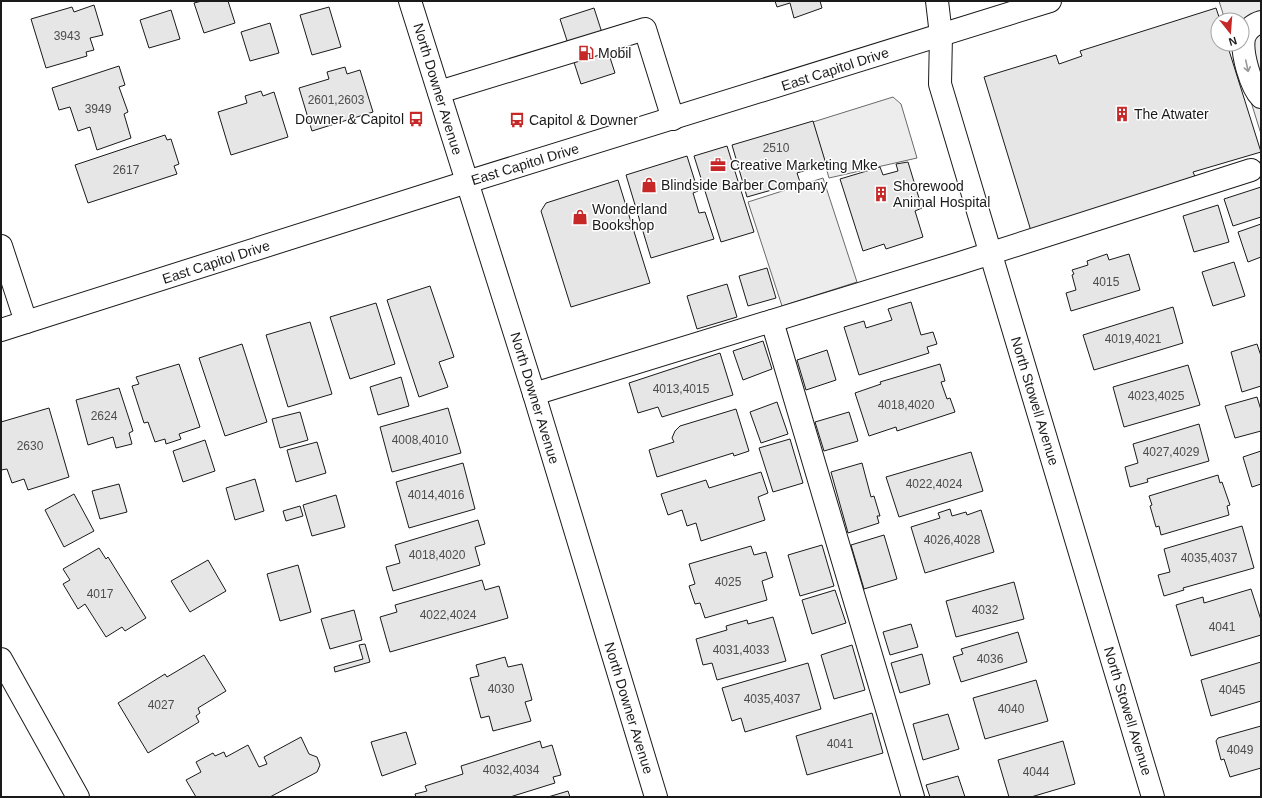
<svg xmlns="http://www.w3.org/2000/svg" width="1262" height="798" viewBox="0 0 1262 798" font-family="Helvetica,sans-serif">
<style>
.parking{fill:#ededed;stroke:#6a6a6a}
.building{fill:#e6e6e6;stroke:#1a1a1a}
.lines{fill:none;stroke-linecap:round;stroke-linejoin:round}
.minor-casing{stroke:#1a1a1a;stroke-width:24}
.major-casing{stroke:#1a1a1a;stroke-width:24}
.minor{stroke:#fff;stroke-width:22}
.major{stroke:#fff;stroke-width:22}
.oneway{stroke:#989898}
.labels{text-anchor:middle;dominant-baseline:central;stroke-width:3;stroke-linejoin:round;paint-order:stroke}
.number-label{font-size:12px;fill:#4d4d4d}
.poi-label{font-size:14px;fill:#1a1a1a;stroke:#fff;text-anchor:start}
.street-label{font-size:14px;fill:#1a1a1a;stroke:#fff}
</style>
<rect width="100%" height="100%" fill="#fff"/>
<g class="parking">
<polygon points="1219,1 1261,1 1261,134 1233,44 1242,44 1242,20 1225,20"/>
<polygon points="893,97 901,104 917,158 829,178 813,122"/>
<polygon points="823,178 857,282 782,306 748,202"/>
</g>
<g class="building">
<polygon points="202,1 228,1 235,23 204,33 194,3"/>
<polygon points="775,1 820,1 822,8 794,18 790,3 777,7"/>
<polygon points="94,5 103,35 90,38 94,50 86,52 87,56 46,68 31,19 72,7 74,12"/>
<polygon points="329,7 341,47 312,55 300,15"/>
<polygon points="594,8 615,73 581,84 560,19"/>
<polygon points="1216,8 1220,20 1218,20 1218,44 1227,44 1261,152 1193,172 1196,179 1031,231 984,77 1056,55 1059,64 1082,56 1080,51"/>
<polygon points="171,10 180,39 149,48 140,20"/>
<polygon points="270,23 279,53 250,61 241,32"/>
<polygon points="119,66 125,85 119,87 128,112 124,114 131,138 97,150 90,127 78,131 70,107 59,110 52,88"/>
<polygon points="345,67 347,74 360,70 373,112 312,131 299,88 329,79 327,72"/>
<polygon points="261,91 263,96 274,92 288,137 231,155 218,112 247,103 245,96"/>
<polygon points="813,121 826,164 797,173 800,182 747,197 732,145"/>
<polygon points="165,135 167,140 171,139 179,164 174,166 177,174 88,203 75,165"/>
<polygon points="727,146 754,232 721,242 694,156"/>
<polygon points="687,156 698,191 693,193 699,213 705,212 714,239 651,258 626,175"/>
<polygon points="908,162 922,208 915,211 923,237 886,249 884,244 863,251 840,179 880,167 883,175 898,171 896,164"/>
<polygon points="618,180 650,283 571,307 541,211 546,203"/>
<polygon points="1261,187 1261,217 1233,226 1224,199"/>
<polygon points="1218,205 1229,242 1194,252 1183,216"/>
<polygon points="1261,224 1261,257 1248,262 1238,232"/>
<polygon points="1107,254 1109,260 1129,254 1140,290 1071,311 1066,293 1076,290 1072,275 1074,274 1072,270 1088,265 1087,261"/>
<polygon points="1234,262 1245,296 1213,306 1202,272"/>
<polygon points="767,268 776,298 748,306 739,276"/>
<polygon points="727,284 737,317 697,329 687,296"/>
<polygon points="430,286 454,357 439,362 448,387 419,397 387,300"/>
<polygon points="911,302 921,335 933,332 937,344 927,347 929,353 859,375 844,327 864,321 866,328 892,320 888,309"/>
<polygon points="376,303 395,364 350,379 330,317"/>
<polygon points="1173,307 1183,343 1094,370 1083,335"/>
<polygon points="310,322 332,394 288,407 266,335"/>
<polygon points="763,341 772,369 743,380 733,351"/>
<polygon points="242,344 267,422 225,436 199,358"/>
<polygon points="1257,344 1261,356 1261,386 1242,392 1231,352"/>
<polygon points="827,350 836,380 806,390 797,360"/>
<polygon points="720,353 733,395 662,417 658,407 638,413 629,383"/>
<polygon points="179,364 200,427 179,434 181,439 166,444 165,439 155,442 148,422 144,423 132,386 139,384 136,377"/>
<polygon points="940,364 945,381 941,382 947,399 950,398 955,412 897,431 896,427 869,436 855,393 881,384 880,382"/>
<polygon points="1188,365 1200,405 1124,427 1113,387"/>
<polygon points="401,377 409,406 378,415 370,387"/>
<polygon points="119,388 133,431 129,433 132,444 116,448 113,437 88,445 76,400"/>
<polygon points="1257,397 1261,410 1261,431 1235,438 1225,406"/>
<polygon points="777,402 788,434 761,443 750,412"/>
<polygon points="49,408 69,477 28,490 24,479 12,483 7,469 1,470 1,422"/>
<polygon points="448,408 461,453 392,472 380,427"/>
<polygon points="736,409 749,451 734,456 733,453 657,477 649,450 674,442 672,438 675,431 680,426"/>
<polygon points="300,412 308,440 280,448 272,419"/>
<polygon points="849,412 858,441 824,451 815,422"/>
<polygon points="1199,424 1209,461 1147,479 1148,482 1130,487 1125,467 1138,463 1133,444"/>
<polygon points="790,439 803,483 773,492 759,448"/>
<polygon points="205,440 215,471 183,482 173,451"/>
<polygon points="317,442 326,473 296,482 287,450"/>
<polygon points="1261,451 1261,484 1252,487 1243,457"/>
<polygon points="971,452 983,491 899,517 886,477"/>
<polygon points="463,463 475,509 409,528 396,482"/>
<polygon points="862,463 871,497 874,496 880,516 877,516 879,523 848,533 831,472"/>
<polygon points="761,472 768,493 758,497 765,520 701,541 696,523 687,526 682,510 668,515 661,494 706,480 709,488"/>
<polygon points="1218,475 1220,483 1222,482 1230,505 1227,506 1229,515 1161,535 1159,526 1156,527 1150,506 1152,505 1149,496"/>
<polygon points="255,479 264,511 235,520 226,488"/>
<polygon points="119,484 127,512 100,519 92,491"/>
<polygon points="74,494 94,531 64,547 45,510"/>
<polygon points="336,495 345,527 312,536 303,505"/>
<polygon points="300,506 303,516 286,521 283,511"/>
<polygon points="950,509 952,516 966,512 967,515 981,510 994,552 925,573 911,527 940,518 938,513"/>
<polygon points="478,520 485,544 475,547 480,565 393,591 386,567 400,563 395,545"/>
<polygon points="1242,526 1254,568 1183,588 1184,590 1164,596 1158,575 1170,572 1164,549"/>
<polygon points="884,535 897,579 864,589 851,545"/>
<polygon points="822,545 834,586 800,596 788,555"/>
<polygon points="751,546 754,555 766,552 773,577 762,581 767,600 705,618 700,603 695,604 689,586 695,584 689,564"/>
<polygon points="99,548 106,559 108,557 146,618 125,631 122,627 106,637 85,604 78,609 63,584 70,580 63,569"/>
<polygon points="208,560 226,591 190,612 171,581"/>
<polygon points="298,565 311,612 280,621 267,574"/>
<polygon points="482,580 485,590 499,586 508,618 390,652 380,617 397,612 395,605"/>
<polygon points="1014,582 1024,619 956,637 946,601"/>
<polygon points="1251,589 1261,620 1261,635 1191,656 1176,605 1203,597 1204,603"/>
<polygon points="835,590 846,623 812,634 802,600"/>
<polygon points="354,610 362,640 330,649 321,619"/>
<polygon points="773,617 786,661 717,680 712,663 703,665 696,639 727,630 726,626 747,620 748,624"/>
<polygon points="911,624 918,647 890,655 883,632"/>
<polygon points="1018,632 1027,662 961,682 953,657 963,654 961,649"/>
<polygon points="365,644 370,662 335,672 334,667 363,659 359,645"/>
<polygon points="852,645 865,690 834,699 821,655"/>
<polygon points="922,654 930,684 900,693 891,663"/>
<polygon points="204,655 226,691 198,708 200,713 196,716 199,722 148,753 118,703 165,674 167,677"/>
<polygon points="505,657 508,667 522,664 532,700 525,702 531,721 493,731 489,716 481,718 470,678 479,676 476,665"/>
<polygon points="1261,662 1261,701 1211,716 1201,680"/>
<polygon points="808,663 821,709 745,732 741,718 732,721 722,688"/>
<polygon points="1036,680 1048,721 985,739 973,698"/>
<polygon points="872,713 883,753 807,775 796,736"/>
<polygon points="948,714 959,749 923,760 913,724"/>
<polygon points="1261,726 1261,768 1230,777 1224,759 1221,760 1216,741 1218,738"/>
<polygon points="406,732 416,764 382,776 371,742"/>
<polygon points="301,737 309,754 317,757 320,765 317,772 270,797 196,797 186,780 201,772 196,762 213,753 215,756 224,752 226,757 248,745 259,767 267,764 264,757"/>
<polygon points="540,741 542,748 552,745 561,775 553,777 555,783 510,797 416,797 415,794 427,791 425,786 463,774 461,766"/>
<polygon points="1063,741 1075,784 1031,797 1009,797 998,760"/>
<polygon points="958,776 965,797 930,797 926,785"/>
<polygon points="568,791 570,797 548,797"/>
</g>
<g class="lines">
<defs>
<g id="minor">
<polyline points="410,1 534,394 656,797"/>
<polyline points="937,1 941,35 940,84 1153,797"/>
<path d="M1261,22C1254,24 1246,30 1244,38C1241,53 1251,87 1261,97"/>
<polyline points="439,92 645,29 673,119"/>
<polyline points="1,246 26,322"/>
<polyline points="772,321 913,797"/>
<polyline points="534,394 957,264 1251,170"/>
<polyline points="1,659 78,797"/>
</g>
<polyline id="major" points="1,330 467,182 1050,1"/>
</defs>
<use href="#minor" class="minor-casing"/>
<use href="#major" class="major-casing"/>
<use href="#minor" class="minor"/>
<use href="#major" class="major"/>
</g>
<defs><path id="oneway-shaft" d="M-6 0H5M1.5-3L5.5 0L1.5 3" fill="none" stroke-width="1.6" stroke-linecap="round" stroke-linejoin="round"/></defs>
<use class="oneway" href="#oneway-shaft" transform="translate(1247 66) rotate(78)"/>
<defs>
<symbol id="fuel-bare" viewBox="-9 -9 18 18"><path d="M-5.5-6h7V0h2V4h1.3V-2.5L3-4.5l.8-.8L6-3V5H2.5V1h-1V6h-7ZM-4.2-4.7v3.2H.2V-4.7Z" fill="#c62828" stroke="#fff" stroke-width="2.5" paint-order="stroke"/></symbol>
<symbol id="building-bare" viewBox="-9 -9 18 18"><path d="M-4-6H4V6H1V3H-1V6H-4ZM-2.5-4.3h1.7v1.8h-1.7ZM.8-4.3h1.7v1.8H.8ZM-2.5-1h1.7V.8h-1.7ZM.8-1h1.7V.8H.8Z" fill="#c62828" stroke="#fff" stroke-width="2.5" paint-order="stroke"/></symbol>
<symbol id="bus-bare" viewBox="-9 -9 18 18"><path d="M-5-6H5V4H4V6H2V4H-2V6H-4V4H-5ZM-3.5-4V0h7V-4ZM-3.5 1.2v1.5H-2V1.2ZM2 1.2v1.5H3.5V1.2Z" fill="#c62828" stroke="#fff" stroke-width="2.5" paint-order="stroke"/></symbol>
<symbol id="office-bare" viewBox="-9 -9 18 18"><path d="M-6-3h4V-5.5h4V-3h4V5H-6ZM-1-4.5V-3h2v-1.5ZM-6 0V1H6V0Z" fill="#c62828" stroke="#fff" stroke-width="2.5" paint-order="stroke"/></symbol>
<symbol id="shop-bare" viewBox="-9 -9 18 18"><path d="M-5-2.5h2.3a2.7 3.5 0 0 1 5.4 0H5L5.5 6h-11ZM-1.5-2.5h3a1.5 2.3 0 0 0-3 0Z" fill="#c62828" stroke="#fff" stroke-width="2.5" paint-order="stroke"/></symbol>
</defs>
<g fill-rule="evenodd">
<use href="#fuel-bare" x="575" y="42" width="22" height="22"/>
<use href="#building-bare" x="1111" y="103" width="22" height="22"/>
<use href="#bus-bare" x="405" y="108" width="22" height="22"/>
<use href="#bus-bare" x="506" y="109" width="22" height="22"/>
<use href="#office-bare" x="707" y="154" width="22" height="22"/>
<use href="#shop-bare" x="638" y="174" width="22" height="22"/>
<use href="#building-bare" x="870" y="183" width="22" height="22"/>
<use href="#shop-bare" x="569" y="206" width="22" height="22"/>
</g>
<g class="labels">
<g class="number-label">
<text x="67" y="36">3943</text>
<text x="336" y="100">2601,2603</text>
<text x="98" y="109">3949</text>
<text x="776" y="148">2510</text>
<text x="126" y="170">2617</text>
<text x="1106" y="282">4015</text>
<text x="1133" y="339">4019,4021</text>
<text x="681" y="389">4013,4015</text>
<text x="1156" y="396">4023,4025</text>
<text x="906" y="405">4018,4020</text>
<text x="104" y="416">2624</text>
<text x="420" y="440">4008,4010</text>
<text x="30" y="446">2630</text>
<text x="1171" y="452">4027,4029</text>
<text x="934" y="484">4022,4024</text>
<text x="436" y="495">4014,4016</text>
<text x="952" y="540">4026,4028</text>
<text x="437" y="555">4018,4020</text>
<text x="1209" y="558">4035,4037</text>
<text x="728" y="582">4025</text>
<text x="100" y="594">4017</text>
<text x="985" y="610">4032</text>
<text x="448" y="615">4022,4024</text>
<text x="1222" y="627">4041</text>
<text x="741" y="650">4031,4033</text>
<text x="990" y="659">4036</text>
<text x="501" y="689">4030</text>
<text x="1232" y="690">4045</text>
<text x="772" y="699">4035,4037</text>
<text x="161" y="705">4027</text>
<text x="1011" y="709">4040</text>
<text x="840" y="744">4041</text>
<text x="1240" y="750">4049</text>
<text x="511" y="770">4032,4034</text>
<text x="1036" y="772">4044</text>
</g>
<g class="poi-label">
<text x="598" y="53">Mobil</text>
<text x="1134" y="114">The Atwater</text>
<text x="404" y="119" text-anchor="end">Downer &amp; Capitol</text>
<text x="529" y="120">Capitol &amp; Downer</text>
<text x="730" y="165">Creative Marketing Mke</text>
<text x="661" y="185">Blindside Barber Company</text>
<text x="893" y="186">Shorewood<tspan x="893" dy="16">Animal Hospital</tspan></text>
<text x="592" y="209">Wonderland<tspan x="592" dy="16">Bookshop</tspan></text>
</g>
<g class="street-label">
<text transform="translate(835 69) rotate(-18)">East Capitol Drive</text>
<text transform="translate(438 89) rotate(73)">North Downer Avenue</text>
<text transform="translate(525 164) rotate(-17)">East Capitol Drive</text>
<text transform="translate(216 262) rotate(-18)">East Capitol Drive</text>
<text transform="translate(535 398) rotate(73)">North Downer Avenue</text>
<text transform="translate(1035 401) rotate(73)">North Stowell Avenue</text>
<text transform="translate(629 708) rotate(73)">North Downer Avenue</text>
<text transform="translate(1128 711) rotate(73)">North Stowell Avenue</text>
</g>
</g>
<rect width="1262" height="798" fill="none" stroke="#1a1a1a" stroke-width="4"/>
<g transform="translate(1230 32) rotate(163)"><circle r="19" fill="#ffffff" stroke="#a3a3a3"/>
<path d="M0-3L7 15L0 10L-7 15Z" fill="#c62828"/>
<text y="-6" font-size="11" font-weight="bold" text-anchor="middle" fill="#1a1a1a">N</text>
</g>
</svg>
